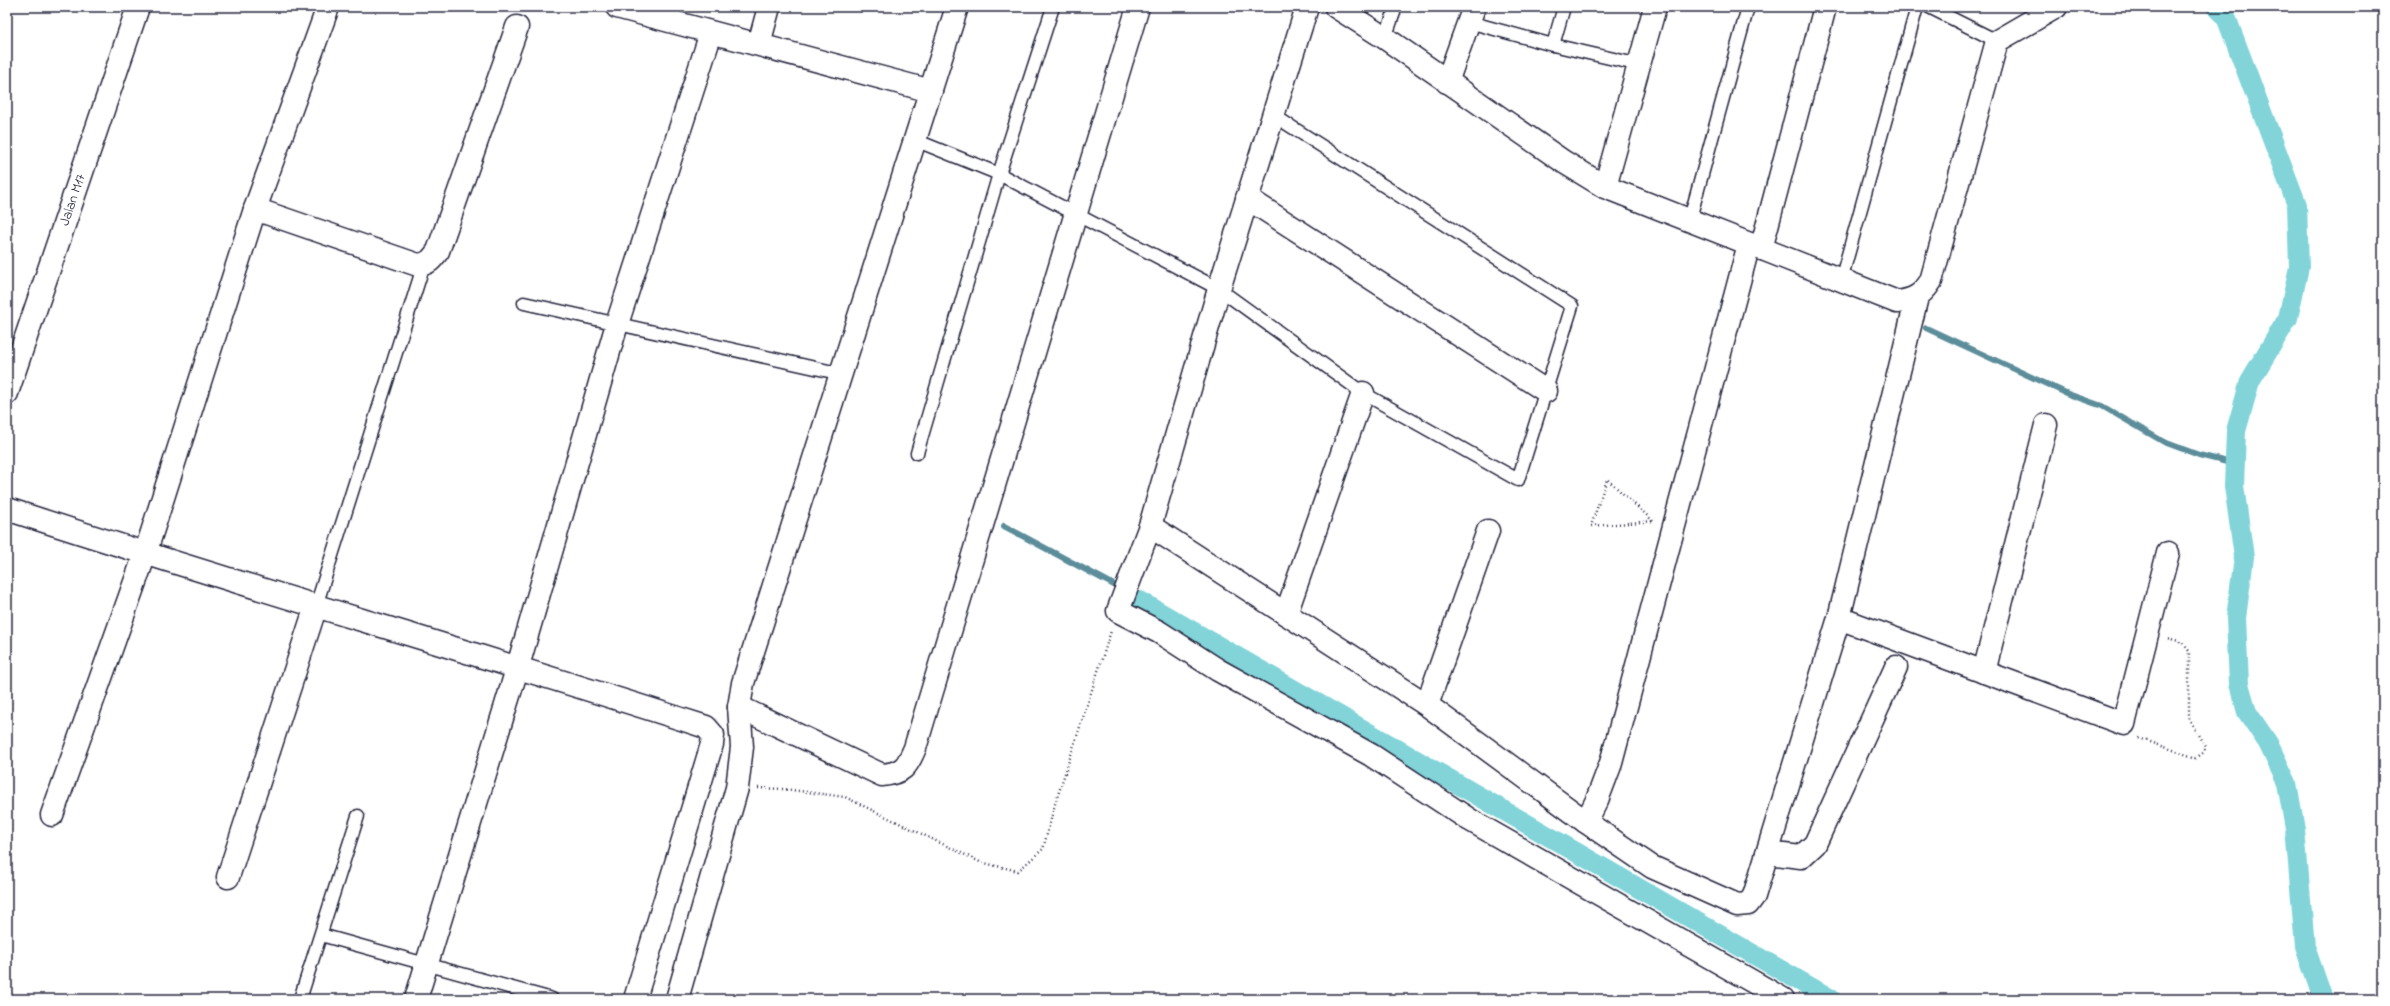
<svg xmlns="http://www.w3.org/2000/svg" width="2390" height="1006" viewBox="0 0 2390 1006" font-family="'Indie Flower',sans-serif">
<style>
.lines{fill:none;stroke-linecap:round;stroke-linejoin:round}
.stream{stroke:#5c8d9a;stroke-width:6}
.canal{stroke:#82d4d9;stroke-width:20}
.lane-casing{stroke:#22223b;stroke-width:15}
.street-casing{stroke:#22223b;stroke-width:25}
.secondary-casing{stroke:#22223b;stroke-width:25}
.path{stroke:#22223b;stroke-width:2.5;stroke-dasharray:1 3;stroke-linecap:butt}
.lane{stroke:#fff;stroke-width:12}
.street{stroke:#fff;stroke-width:22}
.secondary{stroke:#fff;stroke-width:22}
.labels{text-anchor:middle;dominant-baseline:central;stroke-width:3;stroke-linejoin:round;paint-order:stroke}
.street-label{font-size:14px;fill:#22223b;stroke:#fff}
</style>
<rect width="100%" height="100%" fill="#fff"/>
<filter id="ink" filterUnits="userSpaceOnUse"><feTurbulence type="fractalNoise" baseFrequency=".025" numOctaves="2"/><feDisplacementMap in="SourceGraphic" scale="8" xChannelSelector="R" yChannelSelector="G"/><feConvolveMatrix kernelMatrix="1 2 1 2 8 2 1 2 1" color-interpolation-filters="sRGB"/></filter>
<g filter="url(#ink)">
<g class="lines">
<g class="stream">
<polyline points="1926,328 2068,394 2102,406 2164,442 2199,455 2235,464"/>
<polyline points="1004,526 1116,586"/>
</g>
<g class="canal">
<polyline points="2216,7 2226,17 2297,205 2299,267 2288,318 2250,381 2236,431 2234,486 2244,557 2236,618 2239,684 2247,712 2268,743 2287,783 2295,829 2305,947 2323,999"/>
<polyline points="1140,601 1831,999"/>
</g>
<defs>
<g id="lane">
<polyline points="1929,7 1997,41"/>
<polyline points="1469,22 1553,45 1640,65"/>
<polyline points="1385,38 1396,7"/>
<polyline points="1553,45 1564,7"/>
<polyline points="915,140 999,174 1219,289 1363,393 1518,480 1572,306 1273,115"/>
<polyline points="1689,222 1748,7"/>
<polyline points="1841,280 1917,7"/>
<polyline points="524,303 842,374"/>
<polyline points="917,453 999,174 1053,7"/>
<polyline points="316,606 424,264"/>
<polyline points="321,935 552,999"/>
<polyline points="300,999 358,816"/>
</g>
<g id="street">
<path d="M328,7L255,209L418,265C429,264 432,259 438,251L517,27"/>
<polyline points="617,7 931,91"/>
<polyline points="1307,7 1219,289 1150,526 1118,611 1159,632 1218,670 1371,755 1470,820 1783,999"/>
<path d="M1336,7L1385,38L1564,162L1605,187L1897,302C1914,300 1922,295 1931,281L1997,41L2056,7"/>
<polyline points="759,44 769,7"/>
<polyline points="1447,82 1474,7"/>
<polyline points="1605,187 1655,7"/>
<polyline points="1247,198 1546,391"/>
<polyline points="1761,249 1825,7"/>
<path id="s1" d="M7,393L138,7"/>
<path d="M7,509C239,585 474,652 706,727L713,735L712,744L635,999"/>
<polyline points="1150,526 1427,705 1488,531"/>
<polyline points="1286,614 1363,393"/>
<polyline points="1839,618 2124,724 2168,553"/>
<polyline points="1984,672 2046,425"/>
<polyline points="1427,705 1586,822 1597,800 1611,763 1749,244"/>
<path d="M739,707L882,775C903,773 907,767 915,748L1138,7"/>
<polyline points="52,815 145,554 255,209"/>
<polyline points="1586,822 1652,867 1737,905 1748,904 1754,896 1839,618 1917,297"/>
<polyline points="1767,853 1801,857 1815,844 1896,667"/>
<polyline points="228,877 316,606"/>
<polyline points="416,999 518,666 617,324 711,33"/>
</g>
<polyline id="secondary" points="677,999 737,788 742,747 739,707 743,683 957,7"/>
</defs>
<use href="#lane" class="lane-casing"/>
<use href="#street" class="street-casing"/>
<use href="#secondary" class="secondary-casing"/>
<g class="path">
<polyline points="1653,521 1607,479 1591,526 1654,521"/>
<polyline points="2139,738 2196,758 2203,753 2205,747 2189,719 2189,651 2183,643 2167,639"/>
<polyline points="758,788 784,789 845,797 980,862 1018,871 1043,849 1055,804 1111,631"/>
</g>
<use href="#lane" class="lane"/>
<use href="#street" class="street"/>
<use href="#secondary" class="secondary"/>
</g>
</g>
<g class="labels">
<g class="street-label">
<text stroke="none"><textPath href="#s1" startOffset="204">Jalan M17</textPath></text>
</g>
</g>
<rect width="2390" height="1006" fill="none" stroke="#fff" stroke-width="24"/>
<rect x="12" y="12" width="2366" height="982" fill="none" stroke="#22223b" stroke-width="1.5" filter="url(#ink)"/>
</svg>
